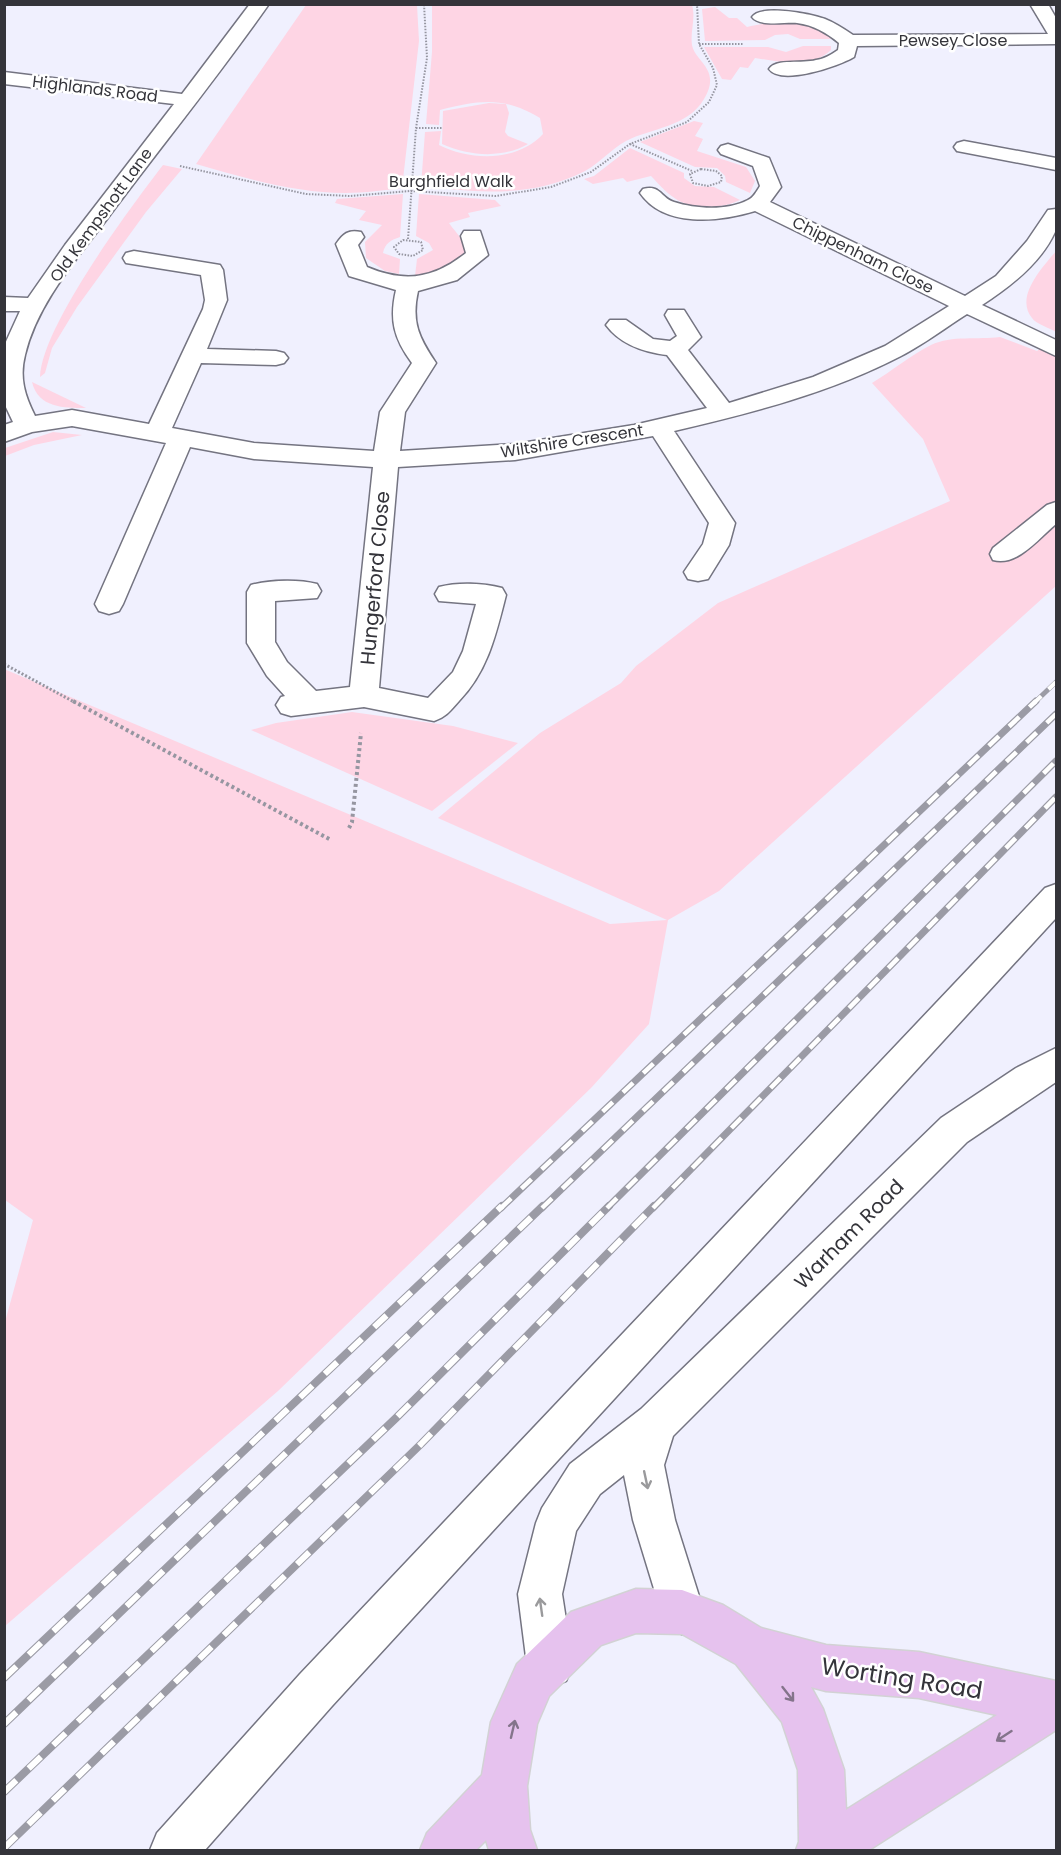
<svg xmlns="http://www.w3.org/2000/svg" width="1061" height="1855" viewBox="0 0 1061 1855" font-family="Poppins,sans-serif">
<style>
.green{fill:#fed5e4}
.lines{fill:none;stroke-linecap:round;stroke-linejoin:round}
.minor-casing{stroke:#747481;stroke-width:3}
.major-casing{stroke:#d2d2d4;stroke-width:3}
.path-far2{stroke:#9696a1;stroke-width:2;stroke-dasharray:1.5 1.5;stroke-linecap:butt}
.path-far1{stroke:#9696a1;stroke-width:3;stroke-dasharray:2 2;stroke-linecap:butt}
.path{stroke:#9696a1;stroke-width:4;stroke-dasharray:3 3;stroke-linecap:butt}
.minor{fill:#fff;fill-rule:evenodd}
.major{fill:#e6c2ee;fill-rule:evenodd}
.rail-far2-casing{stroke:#9b9ba5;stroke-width:5}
.rail-far1-casing{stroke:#9b9ba5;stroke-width:7}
.rail-casing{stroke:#9b9ba5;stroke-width:8}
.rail-far2{stroke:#fff;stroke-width:4;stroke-dasharray:10;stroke-linecap:butt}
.rail-far1{stroke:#fff;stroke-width:4.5;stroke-dasharray:14;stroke-linecap:butt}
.rail{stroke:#fff;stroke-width:6;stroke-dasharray:17;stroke-linecap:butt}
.oneway{stroke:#9a9a9c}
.oneway2{stroke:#84748b}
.labels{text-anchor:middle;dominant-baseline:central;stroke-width:5;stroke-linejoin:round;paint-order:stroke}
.far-street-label{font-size:16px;fill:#34343a;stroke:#fff}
.street-label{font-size:20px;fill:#34343a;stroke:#fff}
.near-street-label{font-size:24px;fill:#34343a;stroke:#fff}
</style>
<rect width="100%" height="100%" fill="#f0f0fe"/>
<g class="green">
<path d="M306,5H417L419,41L402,188C384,190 365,193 346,193C296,193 244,178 196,164Z"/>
<path d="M432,5H692C696,18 690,32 692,45C695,62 722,69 704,99C688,127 651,128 626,141C611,149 600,163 585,171C533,198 477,193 421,186L425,132L441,131L439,145C471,161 517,162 543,134L540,118C504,96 479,100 440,110L439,125L426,124L432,52Z"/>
<path d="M715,7L729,18H737L747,27C773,22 815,13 831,39H800L788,34L775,35L765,40L705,41L702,9Z"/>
<path d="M803,46H831V50C811,69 781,62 755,58L748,68L740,67L731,80L722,79L704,47H768L786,52Z"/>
<path d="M489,103L506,104L509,113L505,132L508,136L528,144C502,159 469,156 442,144L443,111Z"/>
<polygon points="694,121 703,123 695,136 703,139 697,151 746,167 755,181 750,193 726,182 725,176 717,168 695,167 640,142"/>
<path d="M630,148L684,173V178L695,186L714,187L740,200C722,209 692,210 676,199C666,193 659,184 651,176L627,182L623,178L593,184L584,179L594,176Z"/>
<path d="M163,165L182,169L146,212L77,307L52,348L45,373L40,377C42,326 130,208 163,165Z"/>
<path d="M403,194L400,237C391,240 385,243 383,253L400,259L399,274L385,271L366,258L365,242L382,225L359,220L366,211L335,203L337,199Z"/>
<path d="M419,194L495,200L501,206L468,213L470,217L449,223C453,229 460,236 463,242C474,266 429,274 415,276L417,259L433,250L429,243L416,236Z"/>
<path d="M1056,251V332C1050,328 1036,324 1032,318C1014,296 1044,266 1056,251Z"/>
<path d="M1000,337L1037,351L1056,337V586L719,891L668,920L649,1024L591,1088L278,1391L5,1626V1322L33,1220L5,1200L4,669L610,924L667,920L438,818L540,733L621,683L636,666L718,603L950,501L923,439L872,383C892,371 911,355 931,345C952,335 978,340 1000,337Z"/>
<path d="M32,382L86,408C64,408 38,408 32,382Z"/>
<polygon points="53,432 82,435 34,445 5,456 5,448"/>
<polygon points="352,712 453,726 518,743 432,811 251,730 276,723"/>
</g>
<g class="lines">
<defs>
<g id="minor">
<path d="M250,4H269C217,78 160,148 107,219C76,260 37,304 25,355C19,378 25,396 35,416L72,410L149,424L203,309L205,300L201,275L126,263L123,258L126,253L134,251L220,265L223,270L227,300L207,349L276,351L284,353L288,358L284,363L276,365L201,363L172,428L254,443L374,451L380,412L412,363C394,339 389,320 396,290L349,276L336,244C343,234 348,229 361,232L364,237L358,245L367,267C405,283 433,279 466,253L461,236L464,231H480L488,255L457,280L418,291C411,322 419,338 436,363L405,412L400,451L515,444L634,425L707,408L667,355C644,352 621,345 606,325L610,320H626L653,339L670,341L677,336L665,315L668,310H684L701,337L688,350L729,403L813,377L885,346L949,306L755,211C719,222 664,228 640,193L643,189C660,184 661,198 674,202C696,209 727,211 748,200C753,198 757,191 760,186L753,166L721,154L718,150L721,146L728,144L769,158L781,187L770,202L965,296L996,276L1027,241L1048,210L1056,209C1056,216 1058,226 1055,232C1041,263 1010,287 982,305L1056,340V356L967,314C945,328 924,344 901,356C830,393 751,413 674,431L735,523L729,545L708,579L698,581L688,579L684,572L703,544L709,523L653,436L515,460L398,467L379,688L428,698L453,672L463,651L476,604L439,601L435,594L439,587C458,582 483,583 502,588L506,595C496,634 488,671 459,701C451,710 446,717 434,721L364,707L291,716L281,713L276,705L281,697L285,696L267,676L247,643V592L251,585C270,580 298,579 317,584L321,591L317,598L275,601V642L287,662L316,691L350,687L373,467L254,459L190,447L123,604L119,611L109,614L99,611L95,604L166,443L72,426L32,432L4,442V425L13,422L4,403V346L20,311H4V297L28,298L65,245L174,104L4,84V72L182,94Z"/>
<path d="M1030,4H1048L1056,18V44L857,46L854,57C839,66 781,86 769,69C776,58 803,64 816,60C824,59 831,55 838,50L839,43C827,33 813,25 797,23C785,22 759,27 752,17C761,4 811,14 825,19C835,23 844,29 853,35L1048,34Z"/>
<polygon points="964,141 1056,158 1056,170 957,151 954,147 957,143"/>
<path d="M1056,502V524C1039,538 1017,567 993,560L990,554L993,548L1047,505Z"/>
<polygon points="1056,884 1056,918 332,1706 205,1850 150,1850 157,1833 300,1674 1045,888"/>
<polygon points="1056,1048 1056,1082 967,1142 673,1436 664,1465 675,1520 704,1612 698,1628 682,1634 666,1628 633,1520 624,1475 600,1494 576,1531 562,1594 573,1665 566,1681 550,1688 534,1681 527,1665 518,1594 536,1523 542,1508 570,1464 641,1409 941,1118 1016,1068"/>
</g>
<path id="major" d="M636,1589L682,1590L723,1605L761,1628L826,1645L919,1652L1056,1681V1730L869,1850H796L799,1842L798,1770L782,1722L736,1664L682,1634L636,1633L601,1645L549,1696L537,1724L527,1786L530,1830L537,1850H489L486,1840L476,1850H420L427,1833L482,1775L491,1722L517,1664L571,1612ZM811,1687L826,1691L919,1698L997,1715L846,1810L844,1770L823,1709Z"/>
</defs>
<use href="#minor" class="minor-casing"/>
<use href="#major" class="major-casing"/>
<g class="path-far2">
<polyline points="699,44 743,44"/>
<polyline points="416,128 443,128"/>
<polyline points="630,144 692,171"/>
<polyline points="180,166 306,194 350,196 410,191 496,196 551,187 591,172 630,144 687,122 709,102 717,85 713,68 699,44 697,4"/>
<polygon points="701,169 716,171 722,176 721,182 708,186 693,183 690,174"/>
<polyline points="408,239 416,128 427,58 424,4"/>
<polygon points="403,240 421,242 423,250 413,256 399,254 394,247"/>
</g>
<polyline class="path-far1" points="4,664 76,703"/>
<g class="path">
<polyline points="73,701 331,840"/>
<polyline points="349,828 352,822 361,733"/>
</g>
<use href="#minor" class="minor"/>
<use href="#major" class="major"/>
<defs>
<polyline id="rail-far2" points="1034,703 1056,682"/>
<g id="rail-far1">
<polyline points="501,1208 1036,701"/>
<polyline points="542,1208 1056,714"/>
<polyline points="607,1208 1056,761"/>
<polyline points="653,1208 1056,797"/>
</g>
<g id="rail">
<polyline points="4,1678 502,1206"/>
<polyline points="4,1724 543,1206"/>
<polyline points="4,1792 396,1418 609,1206"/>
<polyline points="4,1848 421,1444 654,1206"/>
</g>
</defs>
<use href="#rail-far2" class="rail-far2-casing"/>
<use href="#rail-far1" class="rail-far1-casing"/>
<use href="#rail" class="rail-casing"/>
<use href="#rail-far2" class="rail-far2"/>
<use href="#rail-far1" class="rail-far1"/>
<use href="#rail" class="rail"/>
</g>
<defs><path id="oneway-shaft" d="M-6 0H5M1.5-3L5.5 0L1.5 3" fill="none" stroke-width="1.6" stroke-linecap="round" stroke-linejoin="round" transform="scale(1.5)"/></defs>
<g class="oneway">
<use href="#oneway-shaft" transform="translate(646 1480) rotate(78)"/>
<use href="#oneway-shaft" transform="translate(541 1607) rotate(-98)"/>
</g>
<g class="oneway2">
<use href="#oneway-shaft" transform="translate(788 1694) rotate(52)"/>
<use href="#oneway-shaft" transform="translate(513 1729) rotate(-77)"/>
<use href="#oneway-shaft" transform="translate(1004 1736) rotate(147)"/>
</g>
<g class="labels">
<g class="far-street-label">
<text x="953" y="40">Pewsey Close</text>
<text transform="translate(95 89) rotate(7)">Highlands Road</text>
<text x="451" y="181">Burghfield Walk</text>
<text transform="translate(101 215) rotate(-54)">Old Kempshott Lane</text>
<text transform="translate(863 255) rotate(26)">Chippenham Close</text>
<text transform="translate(572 441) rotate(-9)">Wiltshire Crescent</text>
</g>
<g class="street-label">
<text transform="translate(375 578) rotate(-85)">Hungerford Close</text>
<text transform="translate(849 1234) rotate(-45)">Warham Road</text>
</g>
<g class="near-street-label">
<text transform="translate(902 1678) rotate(9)">Worting Road</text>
</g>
</g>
<rect width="1061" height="1855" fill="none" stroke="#34343a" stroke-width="12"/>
</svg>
